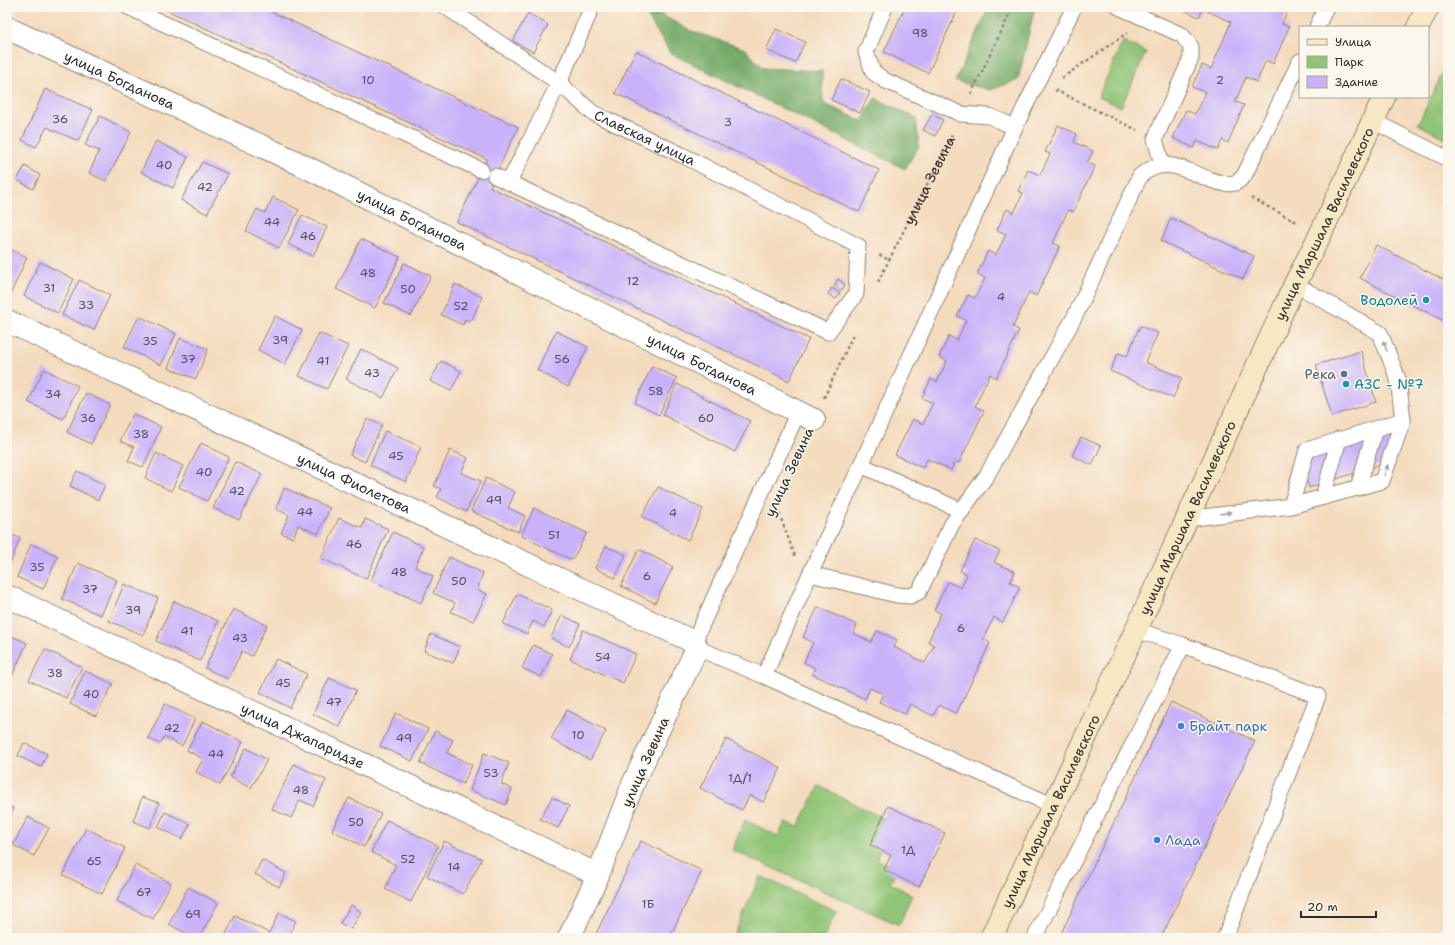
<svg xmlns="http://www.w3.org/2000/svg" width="1455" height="945" viewBox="0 0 1455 945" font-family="'Shantell Sans',sans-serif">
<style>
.green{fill:#90c476;stroke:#5e7850}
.forest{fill:#74aa67;stroke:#506a49}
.building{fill:#c9b2fa}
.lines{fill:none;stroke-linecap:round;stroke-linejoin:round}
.lane-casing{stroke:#908374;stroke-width:17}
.street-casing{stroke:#908374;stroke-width:24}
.secondary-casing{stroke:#908374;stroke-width:24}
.path{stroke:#908374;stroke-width:2.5;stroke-dasharray:3 3;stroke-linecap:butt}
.lane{stroke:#fff;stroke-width:15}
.street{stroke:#fff;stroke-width:22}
.secondary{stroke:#f7e8c3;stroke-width:22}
.oneway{fill:#a0a0a0}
.culture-dot{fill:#0f9aa8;stroke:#fbf7ec;stroke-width:1.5}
.service-dot{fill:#5c6f8a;stroke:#fbf7ec;stroke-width:1.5}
.shop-dot{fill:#3f7fe0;stroke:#fbf7ec;stroke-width:1.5}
.labels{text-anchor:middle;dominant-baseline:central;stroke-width:3;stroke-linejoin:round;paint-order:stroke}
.number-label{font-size:12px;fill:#524d5f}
.street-label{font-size:14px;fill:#2b2b2b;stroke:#fbf7ec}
.culture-label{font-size:14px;fill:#0d838f;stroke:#fbf7ec;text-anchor:end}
.service-label{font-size:14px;fill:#4e5e75;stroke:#fbf7ec;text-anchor:end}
.shop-label{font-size:14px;fill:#366cbe;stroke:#fbf7ec;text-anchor:start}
</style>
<rect width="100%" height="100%" fill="#fbf7ec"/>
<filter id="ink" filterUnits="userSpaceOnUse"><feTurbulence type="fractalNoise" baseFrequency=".025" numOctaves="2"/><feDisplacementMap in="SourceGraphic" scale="8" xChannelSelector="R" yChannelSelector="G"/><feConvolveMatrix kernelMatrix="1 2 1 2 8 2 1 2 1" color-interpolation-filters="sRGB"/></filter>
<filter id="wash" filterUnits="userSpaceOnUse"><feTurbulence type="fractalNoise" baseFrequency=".012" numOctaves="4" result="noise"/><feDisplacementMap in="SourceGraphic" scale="16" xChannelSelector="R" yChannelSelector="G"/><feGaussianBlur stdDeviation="0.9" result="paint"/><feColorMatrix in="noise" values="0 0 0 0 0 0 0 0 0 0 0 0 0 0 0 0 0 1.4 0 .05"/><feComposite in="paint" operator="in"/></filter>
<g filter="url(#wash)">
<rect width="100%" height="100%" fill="#f4dbbe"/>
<g class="green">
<polygon points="1123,41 1146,52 1121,107 1098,97"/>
<polygon points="1448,61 1448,140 1418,124"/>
<polygon points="819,786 892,823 876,859 897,869 890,883 912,895 899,925 732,850 745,820 778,836 785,822 798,827"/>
<polygon points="760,876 836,911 824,938 733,938"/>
</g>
<g class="forest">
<polygon points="989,7 1035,7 1018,80 990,90 955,81"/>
<polygon points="660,14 689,30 745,49 763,68 822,71 823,103 862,121 875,98 916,118 919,146 905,169 670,53 648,17"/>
</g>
<g id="blocks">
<g class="building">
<polygon points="160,7 261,7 518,127 490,187 809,339 789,381 457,222 487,159"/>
<polygon points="905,7 959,7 928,73 884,52"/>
<polygon points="1177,7 1289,7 1282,24 1289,27 1273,64 1266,60 1257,82 1246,77 1235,102 1244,105 1228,143 1222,140 1218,150 1197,141 1194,148 1173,138 1186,110 1195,114 1205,92 1192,87 1202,65 1211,69 1231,22 1203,9 1199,17"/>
<polygon points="528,13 548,25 533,52 513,41"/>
<polygon points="776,29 805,42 795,63 766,50"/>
<polygon points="636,51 879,170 859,212 615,93"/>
<polygon points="841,79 870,92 860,113 831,100"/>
<polygon points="45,89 93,110 78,141 47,127 36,147 22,140"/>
<polygon points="932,114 943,120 935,136 923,130"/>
<polygon points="100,116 131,132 106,181 89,173 99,151 85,145"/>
<polygon points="1058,125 1077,134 1074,142 1093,151 1087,163 1095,166 1073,212 1068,210 1053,243 1060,246 1036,296 1029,292 1013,327 1019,330 996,378 990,374 975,406 984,411 959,463 955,461 951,470 927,459 923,468 895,455 913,419 923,424 933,403 922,398 931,379 937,382 947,361 939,357 949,336 957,340 966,320 957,316 968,295 975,298 985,278 977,274 988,251 996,255 1006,234 997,230 1007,209 1014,213 1023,193 1018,191 1028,170 1040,175 1050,154 1045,152"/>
<polygon points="156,141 188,157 173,188 141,172"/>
<polygon points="202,162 228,174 207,214 181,200"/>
<polygon points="25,166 40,175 33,189 17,180"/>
<polygon points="273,197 299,210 279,248 246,231 257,209 265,213"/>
<polygon points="302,215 327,227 313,256 288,244"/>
<polygon points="1171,218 1254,256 1243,279 1161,241"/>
<polygon points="361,239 400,257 375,308 336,289"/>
<polygon points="1376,245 1448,282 1448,323 1360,278"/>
<polygon points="7,248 27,257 10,295 7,294"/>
<polygon points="40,262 74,279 58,313 24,296"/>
<polygon points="404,263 431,276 411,316 384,303"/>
<polygon points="838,279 845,284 842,290 834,285"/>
<polygon points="79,280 110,295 94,330 62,315"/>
<polygon points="455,284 482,297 471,321 465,319 463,325 441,315"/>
<polygon points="832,288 840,293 836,299 828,294"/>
<polygon points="139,316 176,334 161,365 124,347"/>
<polygon points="275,316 302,330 285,364 258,350"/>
<polygon points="1140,326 1158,333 1145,362 1182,378 1173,398 1110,371 1118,353 1127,356"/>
<polygon points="556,331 588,347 568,387 537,370"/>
<polygon points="319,333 348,346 327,389 299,376"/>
<polygon points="180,338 208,349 196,379 168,368"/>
<polygon points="361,349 398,368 383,398 346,379"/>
<polygon points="1361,351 1376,402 1332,416 1316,365"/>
<polygon points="441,361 461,371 451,391 430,381"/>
<polygon points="652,366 677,378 659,415 635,403"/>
<polygon points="44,369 78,386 63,419 28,402"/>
<polygon points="677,384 750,421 735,452 663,415"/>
<polygon points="86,393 110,405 91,444 67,432"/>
<polygon points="133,414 161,427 143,467 128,461 134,447 120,441"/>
<polygon points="367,419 382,425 365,462 350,455"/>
<polygon points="385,431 421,447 406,482 370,465"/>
<polygon points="1389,432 1397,459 1309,488 1301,460"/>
<polygon points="1081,437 1101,446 1092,465 1072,456"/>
<polygon points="201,443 229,457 207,501 179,487"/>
<polygon points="450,450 468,458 461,473 481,481 466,512 437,497 441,489 434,486"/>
<polygon points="156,453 183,466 171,491 145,478"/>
<polygon points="235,462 262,474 239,520 213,508"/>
<polygon points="77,471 105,485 98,500 70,486"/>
<polygon points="486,478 515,492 508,508 525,516 518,532 471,511"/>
<polygon points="658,487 703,509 688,540 642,517"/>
<polygon points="284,488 330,508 318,534 298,525 293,538 281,533 289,515 276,509"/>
<polygon points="534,508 587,533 572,560 521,536"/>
<polygon points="339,518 362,528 365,519 388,529 366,579 321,558"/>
<polygon points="393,532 424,547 415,567 433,576 421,603 371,580"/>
<polygon points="7,533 20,538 7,572"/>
<polygon points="975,540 1000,551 994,562 1015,572 1010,582 1020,587 1003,622 994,617 983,639 990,643 956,714 939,705 933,716 910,704 905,714 879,702 883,694 870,688 865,699 812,674 815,668 804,662 813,643 803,637 818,607 857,625 853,633 871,642 877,631 897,640 894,647 925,663 934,645 928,642 941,613 934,610 948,582 961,588 967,574 960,571"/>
<polygon points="31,544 58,556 43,589 17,577"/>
<polygon points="606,546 626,555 615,578 595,568"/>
<polygon points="639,549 673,567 655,603 621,586"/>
<polygon points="449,557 483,573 477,590 487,594 473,621 451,612 455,603 433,593"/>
<polygon points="78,563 117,580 101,615 62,599"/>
<polygon points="124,584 158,598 143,635 109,621"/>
<polygon points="517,594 552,610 544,627 533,621 527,634 503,624"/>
<polygon points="174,601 218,621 200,661 156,641"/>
<polygon points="233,609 267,625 252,656 242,651 228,679 205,668"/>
<polygon points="562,615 580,624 569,647 551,638"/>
<polygon points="583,630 636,654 623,683 570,659"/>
<polygon points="7,634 27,643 10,680 7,678"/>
<polygon points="431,634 460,647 453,663 424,651"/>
<polygon points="533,645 552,654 541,677 522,668"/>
<polygon points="45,649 82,667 66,698 29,680"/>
<polygon points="276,659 307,674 290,708 260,692"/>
<polygon points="85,671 113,684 96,716 70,704"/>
<polygon points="329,678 356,690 340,727 313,714"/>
<polygon points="1171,702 1255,741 1161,938 1059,938"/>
<polygon points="165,704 195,719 182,746 164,737 160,744 148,738"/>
<polygon points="567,710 606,731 590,760 551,739"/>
<polygon points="396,713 428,729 412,761 380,746"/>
<polygon points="203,721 243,742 220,785 196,772 203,759 187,750"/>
<polygon points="435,731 453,740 447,753 472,765 463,784 420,763"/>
<polygon points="726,739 781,768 763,802 750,795 742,810 700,788"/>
<polygon points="24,743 47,754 41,767 18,756"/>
<polygon points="246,748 267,760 251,788 230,777"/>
<polygon points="484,753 509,763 501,784 512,789 506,805 470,790"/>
<polygon points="294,764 326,780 313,806 300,800 291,818 272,809"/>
<polygon points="142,797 159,803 150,828 133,821"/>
<polygon points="552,797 569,806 558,828 540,819"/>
<polygon points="349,798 381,814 364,847 332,830"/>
<polygon points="7,805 13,808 7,822"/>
<polygon points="888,806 945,833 919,887 884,870 891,855 870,845"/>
<polygon points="165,812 190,824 182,839 158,827"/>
<polygon points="28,817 49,828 34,856 13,845"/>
<polygon points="387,820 438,846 411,902 385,889 396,865 371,852"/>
<polygon points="86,828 125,848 102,894 63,875"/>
<polygon points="444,841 482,859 463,894 427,876"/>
<polygon points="641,841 702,871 669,938 594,938"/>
<polygon points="262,860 286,873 279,887 255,874"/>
<polygon points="135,865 171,883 153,919 117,901"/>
<polygon points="188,887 218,903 199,938 194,938 169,924"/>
<polygon points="351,905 361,912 351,929 340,923"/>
<polygon points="279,913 296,921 288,938 224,938 235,916 269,933"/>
</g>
</g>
</g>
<g filter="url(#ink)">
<use href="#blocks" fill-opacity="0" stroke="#908374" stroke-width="1"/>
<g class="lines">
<defs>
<g id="lane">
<polyline points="128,7 481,170"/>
<path id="s2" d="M446,7L559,83L593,113L682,155L858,246L856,294L828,332L495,176"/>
<polyline points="885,7 866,52 873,72 886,81 961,114 989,116 1015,127"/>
<polyline points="1119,7 1182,35 1191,47 1191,58 1155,139 1162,164"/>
<polyline points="1317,27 1326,7"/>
<polyline points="1373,121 1448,159"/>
<polyline points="509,182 559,83 592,7"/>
<polyline points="861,465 962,511"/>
<polyline points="1358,488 1375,429"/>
<polyline points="1323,497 1339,439"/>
<polyline points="1291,506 1307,450 1403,420"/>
<polyline points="1187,519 1291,506 1382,481 1403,420 1398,379 1380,333 1295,284"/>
<path d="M810,574L897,595L910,596L919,592L952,524L987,475L1075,316L1140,176C1164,155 1185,170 1211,180C1219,183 1226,185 1235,183C1238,182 1242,178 1244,176L1300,61"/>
<polyline points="1136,630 1183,645 1318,696 1225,938"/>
<polyline points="694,642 798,412"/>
<polyline points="697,648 764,676 1054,806"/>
<polyline points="764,676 810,574 861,465 1015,127 1074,7"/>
<polyline points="1036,935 1183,645"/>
</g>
<g id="street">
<path id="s3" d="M7,28L296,162L814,420"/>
<path id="s4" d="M7,321L694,642L697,648L633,784L598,875L569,938"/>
<path id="s5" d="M7,596L598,875"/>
</g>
<g id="secondary">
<polyline points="1418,27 1428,7"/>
<path id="s6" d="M991,938L1136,630L1295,284L1321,233L1384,97"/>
</g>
</defs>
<use href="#lane" class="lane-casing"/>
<use href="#street" class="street-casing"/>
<use href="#secondary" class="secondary-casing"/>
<g class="path">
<polyline points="1062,78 1127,33"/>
<polyline points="1055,90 1137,130"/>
<polyline points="971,94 1013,7"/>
<polyline points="1251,198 1299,223"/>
<polyline points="879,255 889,260"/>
<path id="s1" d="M878,282L953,133"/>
<polyline points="824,398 853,335"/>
<polyline points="777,508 795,556"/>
</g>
<use href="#lane" class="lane"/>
<use href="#street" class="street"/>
<use href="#secondary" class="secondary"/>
</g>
<defs><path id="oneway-solid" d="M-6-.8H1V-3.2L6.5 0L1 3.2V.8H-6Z"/></defs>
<g class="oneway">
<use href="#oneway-solid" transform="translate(1385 346) rotate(-111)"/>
<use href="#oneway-solid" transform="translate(1386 470) rotate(-72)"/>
<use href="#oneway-solid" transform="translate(1226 513) rotate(-8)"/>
</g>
</g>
<g class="culture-dot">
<circle cx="1426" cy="300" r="4"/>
<circle cx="1346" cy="384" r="4"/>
</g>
<circle class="service-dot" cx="1344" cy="374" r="4"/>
<g class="shop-dot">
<circle cx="1181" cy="726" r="4"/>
<circle cx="1157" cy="840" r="4"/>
</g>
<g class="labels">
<g class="number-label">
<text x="920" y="33">98</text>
<text x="368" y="80">10</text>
<text x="1220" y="80">2</text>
<text x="60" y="119">36</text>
<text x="728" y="122">3</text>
<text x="164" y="165">40</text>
<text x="205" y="187">42</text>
<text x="272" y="222">44</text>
<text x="308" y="236">46</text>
<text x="368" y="273">48</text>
<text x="633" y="281">12</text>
<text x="49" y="288">31</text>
<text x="408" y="289">50</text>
<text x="1001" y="297">4</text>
<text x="86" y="305">33</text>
<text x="461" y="306">52</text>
<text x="280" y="340">39</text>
<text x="150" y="341">35</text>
<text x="188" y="359">37</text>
<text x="562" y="359">56</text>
<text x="323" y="361">41</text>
<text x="372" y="373">43</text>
<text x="656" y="391">58</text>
<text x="53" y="394">34</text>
<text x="88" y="418">36</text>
<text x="706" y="418">60</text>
<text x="141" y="434">38</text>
<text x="396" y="456">45</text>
<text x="204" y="472">40</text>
<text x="237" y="491">42</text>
<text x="494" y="500">49</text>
<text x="305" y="512">44</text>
<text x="673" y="513">4</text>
<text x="554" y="535">51</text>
<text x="354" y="544">46</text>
<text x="37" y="567">35</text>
<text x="399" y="572">48</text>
<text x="647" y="576">6</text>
<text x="459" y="581">50</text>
<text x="90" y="589">37</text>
<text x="133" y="610">39</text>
<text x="961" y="628">6</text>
<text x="187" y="631">41</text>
<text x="240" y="638">43</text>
<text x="603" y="657">54</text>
<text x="55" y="673">38</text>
<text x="283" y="683">45</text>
<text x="91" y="694">40</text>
<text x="334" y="702">47</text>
<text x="172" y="728">42</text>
<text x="578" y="735">10</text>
<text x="404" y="738">49</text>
<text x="216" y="754">44</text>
<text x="491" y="773">53</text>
<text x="740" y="778">1Д/1</text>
<text x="301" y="790">48</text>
<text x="356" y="822">50</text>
<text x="908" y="850">1Д</text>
<text x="408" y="859">52</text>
<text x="94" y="861">65</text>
<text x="454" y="867">14</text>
<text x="144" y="892">67</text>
<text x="648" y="904">1Б</text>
<text x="193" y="914">69</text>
</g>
<g class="street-label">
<text stroke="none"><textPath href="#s3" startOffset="124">улица Богданова</textPath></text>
<text stroke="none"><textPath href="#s2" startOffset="239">Славская улица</textPath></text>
<text stroke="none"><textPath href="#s1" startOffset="114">улица Зевина</textPath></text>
<text stroke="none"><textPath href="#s3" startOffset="448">улица Богданова</textPath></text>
<text stroke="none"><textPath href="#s6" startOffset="788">улица Маршала Василевского</textPath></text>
<text stroke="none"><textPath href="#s3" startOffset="772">улица Богданова</textPath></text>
<text transform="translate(789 472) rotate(-65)">улица Зевина</text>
<text stroke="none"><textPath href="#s4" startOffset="383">улица Фиолетова</textPath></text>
<text stroke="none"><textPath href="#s6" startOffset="464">улица Маршала Василевского</textPath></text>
<text stroke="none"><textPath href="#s5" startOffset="327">улица Джапаридзе</textPath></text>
<text transform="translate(645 762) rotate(-66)">улица Зевина</text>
<text stroke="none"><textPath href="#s6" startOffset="140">улица Маршала Василевского</textPath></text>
</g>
<g class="culture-label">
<text x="1418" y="300">Водолей</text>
<text x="1354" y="384" text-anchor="start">АЗС - №7</text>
</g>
<g class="service-label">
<text x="1336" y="374">Река</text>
</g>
<g class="shop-label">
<text x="1189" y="726">Брайт парк</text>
<text x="1165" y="840">Лада</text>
</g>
</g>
<rect width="1455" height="945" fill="none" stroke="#fbf7ec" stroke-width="24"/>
<rect x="1299" y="26" width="130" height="72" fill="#fbf7ec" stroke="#a8a59f"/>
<rect x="1307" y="39" width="20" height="6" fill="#f7e8c3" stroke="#a8a59f"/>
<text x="1335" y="46" font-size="12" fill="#2b2b2b">Улица</text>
<rect x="1307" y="56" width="20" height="12" fill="#90c476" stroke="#a8a59f"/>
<text x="1335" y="66" font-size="12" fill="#2b2b2b">Парк</text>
<rect x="1307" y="76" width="20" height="12" fill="#c9b2fa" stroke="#a8a59f"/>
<text x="1335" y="86" font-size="12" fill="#2b2b2b">Здание</text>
<path d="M1301 911v6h75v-6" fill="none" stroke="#2b2b2b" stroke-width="2"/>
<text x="1307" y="911" font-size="12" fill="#2b2b2b" stroke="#fbf7ec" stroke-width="3" paint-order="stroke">20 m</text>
</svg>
